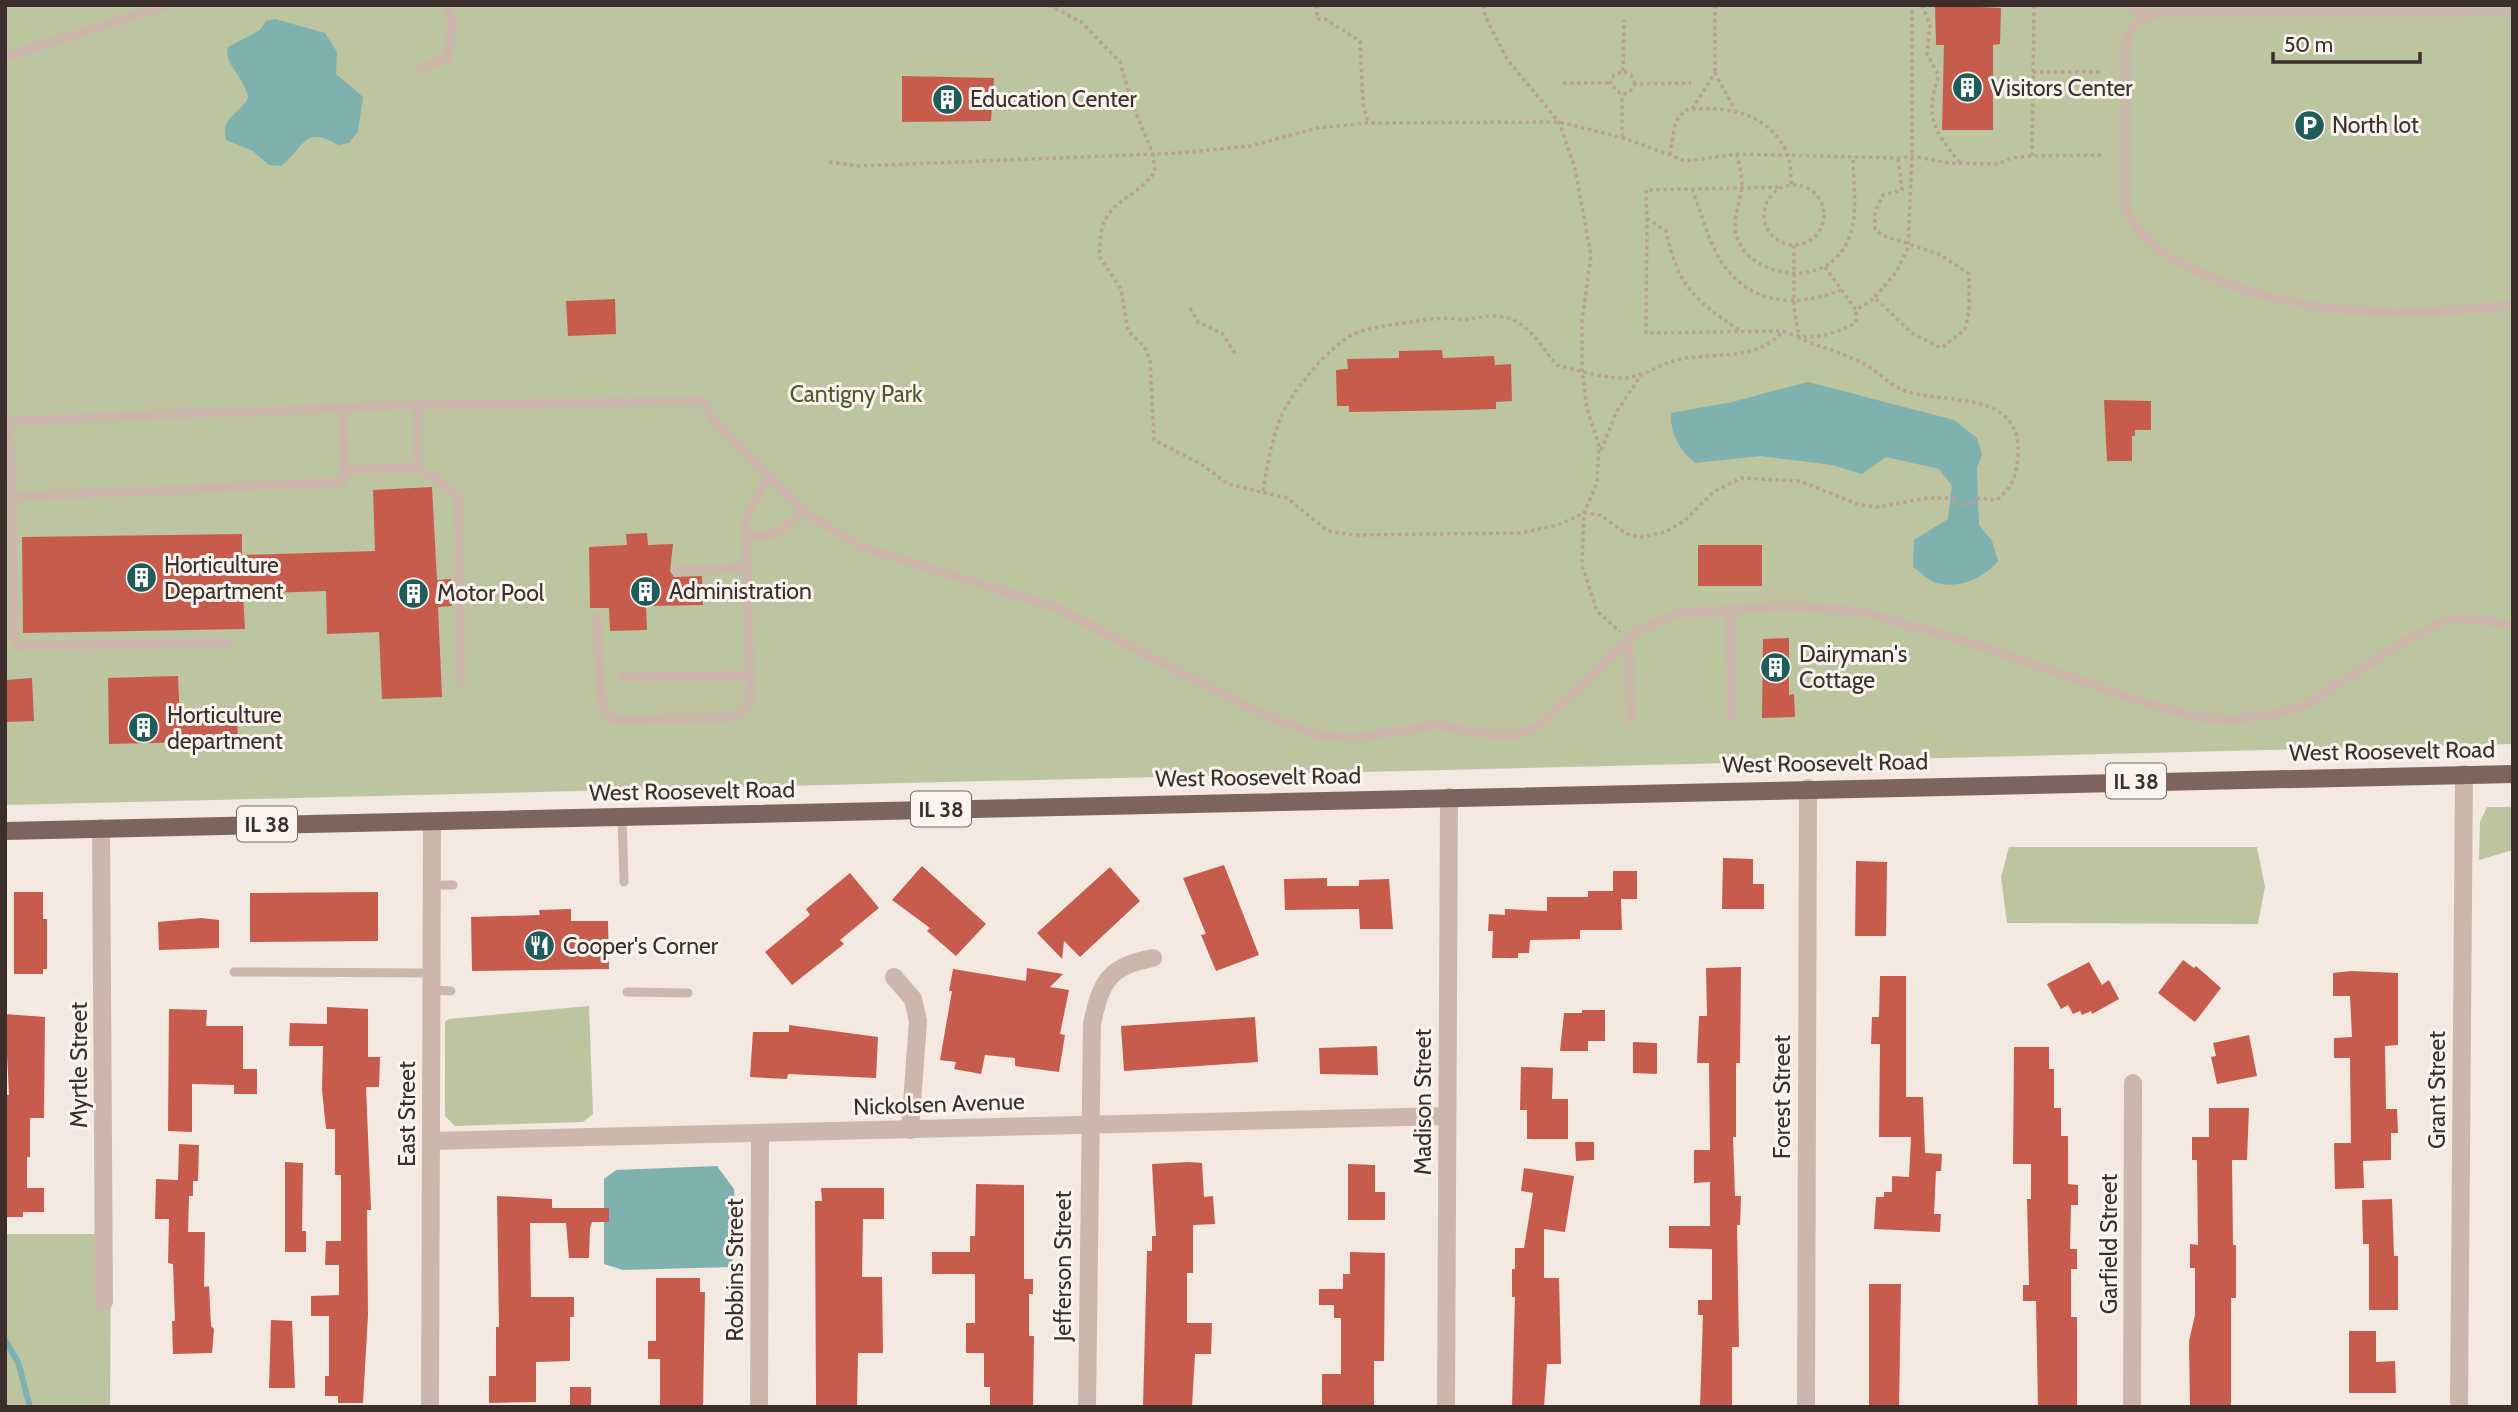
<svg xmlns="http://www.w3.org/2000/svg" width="2518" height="1412" viewBox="0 0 2518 1412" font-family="Cabin,sans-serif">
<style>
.green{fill:#bcc4a0}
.water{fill:#7fb1ae}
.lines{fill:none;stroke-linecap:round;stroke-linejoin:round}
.stream{stroke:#7fb1ae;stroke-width:6}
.building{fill:#c75c4c}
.path{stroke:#b9a196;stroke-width:3.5;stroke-dasharray:3.5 3.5;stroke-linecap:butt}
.service{stroke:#cdb7ac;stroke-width:9}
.pedestrian{stroke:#cdb7ac;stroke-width:12}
.minor{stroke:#cdb7ac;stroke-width:18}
.primary{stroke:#7d645c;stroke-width:18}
.labels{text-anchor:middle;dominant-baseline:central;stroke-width:6;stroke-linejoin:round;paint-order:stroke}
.shield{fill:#fbf4ee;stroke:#756966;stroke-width:2}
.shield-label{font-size:21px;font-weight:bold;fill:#3b2e2b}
.poi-label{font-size:23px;fill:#3b2e2b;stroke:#fbf4ee;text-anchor:start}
.park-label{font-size:23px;fill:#4e592e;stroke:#fbf4ee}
.street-label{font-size:23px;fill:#3b2e2b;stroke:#fbf4ee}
</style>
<rect width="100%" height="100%" fill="#f4e9e1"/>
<g class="green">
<polygon points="5,5 2513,5 2513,744 5,805"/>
<polygon points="2487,807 2513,807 2513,850 2479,860 2480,822"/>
<polygon points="2009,847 2257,847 2265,887 2258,924 2007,923 2001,877"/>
<polygon points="589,1006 593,1114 583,1122 455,1126 445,1116 445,1022 449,1019"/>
<polygon points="5,1234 111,1234 110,1407 5,1407"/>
</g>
<g class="water">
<path d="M275,19L325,33L337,52L336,74L363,97L358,131L349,143L338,145C303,124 304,149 281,166L269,165L253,151L226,140C220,118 239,115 248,98C245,76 223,65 228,47L260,30L266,21Z"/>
<path d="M1808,382L1954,420L1977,438L1982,454L1977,468L1979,525L1992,541L1998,561C1984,578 1960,589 1937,583C1929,581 1920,572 1913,567L1914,540L1948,519L1952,486L1939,469L1886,457L1862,474L1832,465L1761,456L1695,463C1679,449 1670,434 1671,413L1732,402Z"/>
<polygon points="717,1166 734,1189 738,1237 731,1267 623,1270 604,1264 604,1179 616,1170"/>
</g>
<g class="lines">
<polyline class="stream" points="5,1340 18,1362 30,1407"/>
</g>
<g class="building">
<polygon points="1935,5 2001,8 2000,44 1993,45 1993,130 1942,130 1944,45 1936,45"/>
<polygon points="902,76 994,78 991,121 902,122"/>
<polygon points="615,299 616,334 568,336 566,301"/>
<polygon points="1442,350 1443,358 1494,356 1495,365 1511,364 1512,401 1496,402 1496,409 1465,410 1349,412 1349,406 1337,406 1336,370 1348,369 1347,359 1399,358 1399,351"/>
<polygon points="2104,400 2151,401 2151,430 2135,430 2135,436 2132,436 2132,461 2107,461"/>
<polygon points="432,487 437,580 451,579 452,606 438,607 442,697 382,699 379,632 327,634 326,591 243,594 245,629 23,633 22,537 242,534 242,555 375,551 373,490"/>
<polygon points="647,533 648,545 673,544 670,571 674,577 702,576 703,605 646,606 647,630 610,631 609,608 590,608 589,547 627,545 626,534"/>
<rect x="1698" y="545" width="64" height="41"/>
<polygon points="1789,638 1789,695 1794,694 1795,717 1762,718 1763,639"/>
<polygon points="178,676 180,721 237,718 238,741 109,744 108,678"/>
<polygon points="32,678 34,721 5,722 5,680"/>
<polygon points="1723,858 1753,859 1753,884 1764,884 1764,909 1722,909"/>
<polygon points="1856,861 1887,862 1886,936 1855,936"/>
<polygon points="1224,865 1259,955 1216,971 1201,935 1206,934 1183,878"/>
<polygon points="922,866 986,924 956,956 927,931 930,928 892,900"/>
<polygon points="1110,867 1140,901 1080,957 1064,941 1062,959 1037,933"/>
<polygon points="1613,871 1637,871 1637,899 1621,899 1622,930 1580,930 1580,939 1530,940 1529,953 1518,953 1518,958 1492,958 1493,931 1488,931 1489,914 1505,915 1505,909 1547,911 1547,897 1588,897 1588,891 1613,891"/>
<polygon points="850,873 879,908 840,940 844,944 792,985 765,952 810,915 806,909"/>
<polygon points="1327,878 1327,886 1359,886 1359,880 1389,879 1393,929 1360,929 1359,909 1285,910 1284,879"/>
<polygon points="14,892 43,892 43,919 47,919 47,969 43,969 43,974 14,974"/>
<polygon points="378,892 378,941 250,942 250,893"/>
<polygon points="571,909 571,921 608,921 609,969 472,971 471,917 540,915 539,910"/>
<polygon points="201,918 219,920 219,948 159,950 158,922"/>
<polygon points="2183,960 2194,968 2196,966 2221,988 2195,1022 2158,993"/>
<polygon points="2089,962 2102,985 2109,980 2119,999 2092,1014 2091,1011 2082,1015 2080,1011 2073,1014 2068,1005 2061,1009 2047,984"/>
<polygon points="1741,967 1740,1063 1736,1063 1736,1137 1733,1137 1735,1196 1741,1196 1740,1225 1737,1225 1739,1347 1732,1347 1732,1407 1700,1407 1703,1315 1698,1315 1698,1300 1712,1300 1712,1249 1669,1248 1669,1226 1710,1226 1710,1182 1694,1183 1694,1150 1710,1150 1709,1063 1697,1063 1699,1016 1707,1016 1706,968"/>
<polygon points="1027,968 1063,974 1050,987 1069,990 1060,1034 1065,1035 1059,1072 1015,1066 1015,1058 985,1055 981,1074 954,1069 956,1062 940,1060 952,991 949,991 953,969 1026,981"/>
<polygon points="2351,971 2398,973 2398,1045 2385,1046 2386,1109 2397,1109 2398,1133 2391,1133 2391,1160 2363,1161 2364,1188 2335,1189 2334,1143 2351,1143 2350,1058 2334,1058 2334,1038 2352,1037 2350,996 2333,996 2333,973"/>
<polygon points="1880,976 1906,976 1906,1097 1923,1097 1925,1153 1942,1154 1941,1171 1936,1171 1934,1214 1941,1214 1940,1232 1874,1229 1876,1197 1884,1197 1884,1192 1892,1192 1892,1176 1909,1177 1911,1137 1879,1137 1880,1044 1871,1044 1872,1017 1879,1017"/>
<polygon points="327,1007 368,1009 368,1057 380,1057 379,1087 366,1087 371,1210 367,1210 368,1315 363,1403 338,1403 338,1396 325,1396 325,1376 329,1376 329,1316 311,1316 311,1296 339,1295 339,1265 325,1265 326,1241 341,1241 341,1175 335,1175 335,1129 326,1129 322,1090 323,1046 289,1046 290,1023 327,1024"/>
<polygon points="169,1009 207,1010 206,1026 243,1026 243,1069 257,1069 257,1094 234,1094 234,1085 192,1084 192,1132 168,1131"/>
<polygon points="1582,1010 1605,1010 1605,1041 1588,1041 1588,1051 1560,1051 1564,1013 1582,1013"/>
<polygon points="5,1014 45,1017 44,1118 30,1118 30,1157 27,1157 27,1188 44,1188 44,1212 23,1212 23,1217 5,1217 5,1095 9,1095"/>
<polygon points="1255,1017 1258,1062 1124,1071 1121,1026"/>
<polygon points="789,1025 878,1037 876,1078 788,1074 787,1079 750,1077 753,1032 789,1032"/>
<polygon points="2249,1035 2257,1076 2217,1084 2211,1057 2216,1056 2213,1043"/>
<polygon points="1633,1042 1657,1043 1657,1074 1633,1073"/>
<polygon points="1377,1046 1378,1075 1320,1074 1319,1048"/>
<polygon points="2014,1047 2049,1047 2049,1069 2054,1069 2054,1108 2061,1108 2061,1136 2068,1136 2068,1184 2078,1185 2078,1205 2071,1205 2070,1249 2077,1249 2077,1269 2071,1269 2071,1317 2077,1317 2077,1407 2038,1407 2036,1301 2023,1301 2023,1285 2029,1285 2027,1199 2031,1199 2031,1164 2013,1164"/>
<polygon points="1521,1067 1553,1068 1552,1099 1568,1099 1568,1139 1527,1139 1527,1110 1520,1110"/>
<polygon points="2209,1108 2249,1108 2247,1160 2232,1160 2233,1245 2236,1245 2236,1298 2231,1298 2231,1407 2190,1407 2189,1341 2195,1315 2195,1268 2190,1268 2190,1244 2198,1245 2197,1160 2192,1160 2192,1137 2209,1137"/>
<polygon points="1575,1142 1594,1142 1594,1160 1576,1161"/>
<polygon points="179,1144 199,1145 198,1181 193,1181 193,1196 189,1196 188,1232 205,1232 204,1287 209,1286 211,1326 214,1329 212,1353 173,1354 172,1321 175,1321 173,1264 168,1263 169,1219 155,1219 156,1179 178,1180"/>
<polygon points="285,1162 303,1163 302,1231 306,1231 306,1252 285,1252"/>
<polygon points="1189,1162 1202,1163 1204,1197 1213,1196 1215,1224 1193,1225 1193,1273 1187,1273 1187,1323 1212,1323 1211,1354 1195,1354 1192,1407 1143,1407 1147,1251 1152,1251 1152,1236 1156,1236 1152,1164"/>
<polygon points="1348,1164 1375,1165 1375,1192 1385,1192 1385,1220 1348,1220"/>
<polygon points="1524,1168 1574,1176 1565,1232 1544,1229 1544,1278 1559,1278 1561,1364 1547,1364 1544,1407 1512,1407 1515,1297 1512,1297 1512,1269 1515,1269 1515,1248 1524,1248 1533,1193 1521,1191"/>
<polygon points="976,1184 1024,1185 1024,1279 1033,1279 1033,1294 1029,1294 1029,1336 1034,1336 1033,1407 990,1407 990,1387 984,1387 984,1353 966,1353 966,1323 975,1323 975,1274 932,1274 932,1252 970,1252 970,1236 975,1236"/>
<polygon points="821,1188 884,1188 884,1219 863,1219 862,1277 882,1277 883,1353 858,1353 857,1407 816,1406 815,1201 822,1201"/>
<polygon points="497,1196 552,1199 552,1208 609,1208 609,1222 592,1222 590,1228 589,1258 569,1258 566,1223 530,1223 531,1297 574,1297 574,1317 570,1317 570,1361 536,1362 536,1402 489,1403 489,1376 496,1376 496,1327 499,1327"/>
<polygon points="2392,1199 2394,1256 2398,1256 2398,1310 2369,1310 2369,1244 2363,1244 2362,1200"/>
<polygon points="1350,1252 1385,1253 1384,1361 1374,1361 1374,1407 1322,1407 1322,1374 1341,1374 1341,1318 1334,1318 1334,1305 1319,1305 1319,1289 1343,1289 1343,1274 1350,1274"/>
<polygon points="656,1278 700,1278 700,1292 705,1292 703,1405 660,1405 660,1359 648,1359 648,1341 656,1341"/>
<polygon points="1869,1284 1901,1284 1899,1407 1869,1407"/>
<polygon points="271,1320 292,1321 295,1388 269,1388"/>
<polygon points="2349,1331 2376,1331 2376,1362 2395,1361 2396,1393 2349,1393"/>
<rect x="570" y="1387" width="21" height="20"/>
</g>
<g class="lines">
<g class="path">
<path d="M1049,5L1081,22L1120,62L1133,106L1153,154L1155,171C1141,194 1115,198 1104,222C1100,232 1100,246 1099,256L1121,289L1128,331L1144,346L1150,359L1154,440L1201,464L1228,484L1287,498L1328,531L1353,535L1520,533L1558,525L1584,513L1600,515L1627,534L1641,537L1665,532L1684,521L1715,491L1741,478L1800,481L1857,504L1877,507L1927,498H1954L1955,505L1974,503L1975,498L1997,500C2013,487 2017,474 2018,454C2022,390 1944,404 1905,391C1891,386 1881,374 1869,367C1849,354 1821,348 1799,338L1794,307V245"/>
<polyline points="1317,5 1317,19 1325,19 1360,41 1363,103 1368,123"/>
<polyline points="1484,5 1485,16 1507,59 1559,122 1575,168 1591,256 1582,320 1582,371 1587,409 1599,445 1597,483 1584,513 1582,565 1597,611 1620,632"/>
<polyline points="1715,5 1715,73"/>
<path d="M1922,5L1930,24L1927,54L1939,76C1924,117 1934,131 1960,163"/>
<polyline points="1623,71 1624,20"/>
<polyline points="2033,72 2103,72"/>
<polyline points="1563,83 1610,83"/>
<polyline points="1635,84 1631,75 1623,71 1614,75 1610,83 1622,95 1630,91 1635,84 1691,83"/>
<polyline points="1692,109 1715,73 1735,110"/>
<polyline points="1622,137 1622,95"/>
<path d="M1737,154C1739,164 1742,176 1742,186C1741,202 1732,217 1736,234C1747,277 1818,287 1842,251C1861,224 1853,188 1853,156"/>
<path d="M1670,155L1675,123L1685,110C1725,105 1769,112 1787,153C1791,162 1790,175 1792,185"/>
<polyline points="2032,156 2034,5"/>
<polyline points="829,162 859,166 1180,153 1250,146 1317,128 1368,123 1559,122 1624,138 1686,161 1737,154 1898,158 1912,156 1949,163 1998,164 2011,158 2032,156 2101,155"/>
<circle cx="1794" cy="215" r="30"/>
<path d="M1692,189C1701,211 1706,235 1718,256C1745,304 1793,309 1841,290"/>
<path d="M1647,218L1646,333L1783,331C1809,343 1831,335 1856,323V310"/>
<polyline points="1825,267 1856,310 1875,298 1912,333 1941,348 1965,330 1969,310 1969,274 1941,255 1882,235 1875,229 1875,211 1883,195 1902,190 1898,158"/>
<polyline points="1875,297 1896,272 1908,248 1912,156 1912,5"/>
<polyline points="1190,308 1198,322 1222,333 1237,356"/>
<path d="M1739,330C1694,300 1678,286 1666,231L1647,218L1646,190L1782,187"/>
<polyline points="1601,450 1617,411 1642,374"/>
<path d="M1263,491C1267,467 1271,442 1280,419C1290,394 1328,347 1352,335C1369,327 1386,326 1404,323C1422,320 1436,317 1456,319C1473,321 1479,316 1492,316C1528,316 1537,343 1557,365C1576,370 1613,381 1631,377C1647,374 1661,364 1677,360C1714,351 1755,363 1783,331"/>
</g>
<g class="service">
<path d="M2513,12L2167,11C2146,15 2136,19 2126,39V211C2145,247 2176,263 2213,278C2308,317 2412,319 2513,304"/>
<polyline points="5,57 167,5"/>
<polyline points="422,68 448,58 452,21 445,5"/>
<polyline points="5,421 417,405 704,401 710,416 799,508 861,547 1055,607 1264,715 1318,735 1356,738 1437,725 1494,735 1516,735 1536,728 1640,629 1680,613 1789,606 1859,611 1969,642 2139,701 2199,718 2235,720 2275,714 2307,704 2405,641 2444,621 2460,618 2513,625"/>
<polyline points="8,421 13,497 344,482 343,408"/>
<polyline points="418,467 458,496 461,682"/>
<polyline points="344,470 418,467 417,405"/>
<polyline points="13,497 14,637 18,646 227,642"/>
<path d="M747,535C773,541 786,527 804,511"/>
<polyline points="677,570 748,568"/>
<polyline points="1730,610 1731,718"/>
<path d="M597,617L601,700L606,712L613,720L731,718C745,713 748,708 751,694L745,521C750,503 764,492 767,474"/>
<polyline points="1629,640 1631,720"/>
<polyline points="623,677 750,675"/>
<polyline points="622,817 624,882"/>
<polyline points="432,885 453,885"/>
<polyline points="234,972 432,973"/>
<polyline points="432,990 451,991"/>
<polyline points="627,992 688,993"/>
</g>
<polyline class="pedestrian" points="2130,5 2146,15"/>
<g class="minor">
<polyline points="101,828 104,1302"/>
<polyline points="894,977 913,999 918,1021 910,1130"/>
<polyline points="431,1141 1447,1116"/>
<polyline points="430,1407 432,822"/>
<polyline points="759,1407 760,1133"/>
<path d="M1087,1407L1092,1024C1101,981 1109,966 1153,958"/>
<polyline points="1446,1407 1449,797"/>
<polyline points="1806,1407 1808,788"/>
<polyline points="2132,1407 2133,1083"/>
<polyline points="2459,1407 2464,774"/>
</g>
<polyline class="primary" points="5,831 2513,774"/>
</g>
<defs>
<symbol id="building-disc" viewBox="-11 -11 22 22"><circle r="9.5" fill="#205d5a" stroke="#fbf4ee"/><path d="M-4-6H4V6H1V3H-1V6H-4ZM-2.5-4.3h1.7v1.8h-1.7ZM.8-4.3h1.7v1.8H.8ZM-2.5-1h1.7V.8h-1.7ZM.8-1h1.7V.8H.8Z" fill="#fff"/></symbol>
<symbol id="parking-disc" viewBox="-11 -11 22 22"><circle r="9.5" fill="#205d5a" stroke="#fbf4ee"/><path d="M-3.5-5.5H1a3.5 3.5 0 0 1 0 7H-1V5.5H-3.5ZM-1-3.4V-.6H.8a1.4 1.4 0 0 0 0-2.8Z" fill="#fff"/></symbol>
<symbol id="restaurant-disc" viewBox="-11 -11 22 22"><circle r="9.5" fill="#205d5a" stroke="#fbf4ee"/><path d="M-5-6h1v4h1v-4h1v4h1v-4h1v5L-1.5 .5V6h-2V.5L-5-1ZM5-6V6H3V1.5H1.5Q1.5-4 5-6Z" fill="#fff"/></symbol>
</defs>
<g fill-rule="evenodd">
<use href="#building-disc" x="1950" y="70" width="35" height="35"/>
<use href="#building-disc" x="930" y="82" width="35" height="35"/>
<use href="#parking-disc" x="2292" y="108" width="35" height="35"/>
<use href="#building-disc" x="124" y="560" width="35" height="35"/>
<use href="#building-disc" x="628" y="574" width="35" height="35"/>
<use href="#building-disc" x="396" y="576" width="35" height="35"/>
<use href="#building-disc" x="1758" y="650" width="35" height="35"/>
<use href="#building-disc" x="126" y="710" width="35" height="35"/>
<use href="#restaurant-disc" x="522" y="928" width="35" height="35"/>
</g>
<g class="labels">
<g class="shield">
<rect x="2106" y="763.5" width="60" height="35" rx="5"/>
<rect x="911" y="791.5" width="60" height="35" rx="5"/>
<rect x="237" y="806.5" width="60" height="35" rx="5"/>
</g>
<g class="shield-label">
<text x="2136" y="781">IL 38</text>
<text x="941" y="809">IL 38</text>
<text x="267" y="824">IL 38</text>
</g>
<g class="poi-label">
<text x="1991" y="88">Visitors Center</text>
<text x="970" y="99">Education Center</text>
<text x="2332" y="125">North lot</text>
<text x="164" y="565">Horticulture<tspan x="164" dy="26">Department</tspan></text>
<text x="669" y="591">Administration</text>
<text x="437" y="593">Motor Pool</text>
<text x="1799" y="654">Dairyman's<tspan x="1799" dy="26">Cottage</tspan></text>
<text x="167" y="715">Horticulture<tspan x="167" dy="26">department</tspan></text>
<text x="563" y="946">Cooper's Corner</text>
</g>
<g class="park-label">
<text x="856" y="394">Cantigny Park</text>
</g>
<g class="street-label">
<text transform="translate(2392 751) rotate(-1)">West Roosevelt Road</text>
<text transform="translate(1825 763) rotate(-1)">West Roosevelt Road</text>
<text transform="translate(1258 777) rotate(-1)">West Roosevelt Road</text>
<text transform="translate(692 791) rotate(-1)">West Roosevelt Road</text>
<text transform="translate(79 1065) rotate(-90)">Myrtle Street</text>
<text transform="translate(2437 1090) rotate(-90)">Grant Street</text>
<text transform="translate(1782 1097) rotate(-90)">Forest Street</text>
<text transform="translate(1423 1102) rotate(-90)">Madison Street</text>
<text transform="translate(939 1104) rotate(-2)">Nickolsen Avenue</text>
<text transform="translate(407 1114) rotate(-90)">East Street</text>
<text transform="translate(2109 1244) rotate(-90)">Garfield Street</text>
<text transform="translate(1063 1266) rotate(-90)">Jefferson Street</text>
<text transform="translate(735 1270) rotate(-90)">Robbins Street</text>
</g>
</g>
<rect width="2518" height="1412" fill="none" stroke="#3b2e2b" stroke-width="14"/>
<path d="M2273 52v10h147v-10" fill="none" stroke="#3b2e2b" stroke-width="3.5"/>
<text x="2284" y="52" font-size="21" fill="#3b2e2b" stroke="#fbf4ee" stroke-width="5" paint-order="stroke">50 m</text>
</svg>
